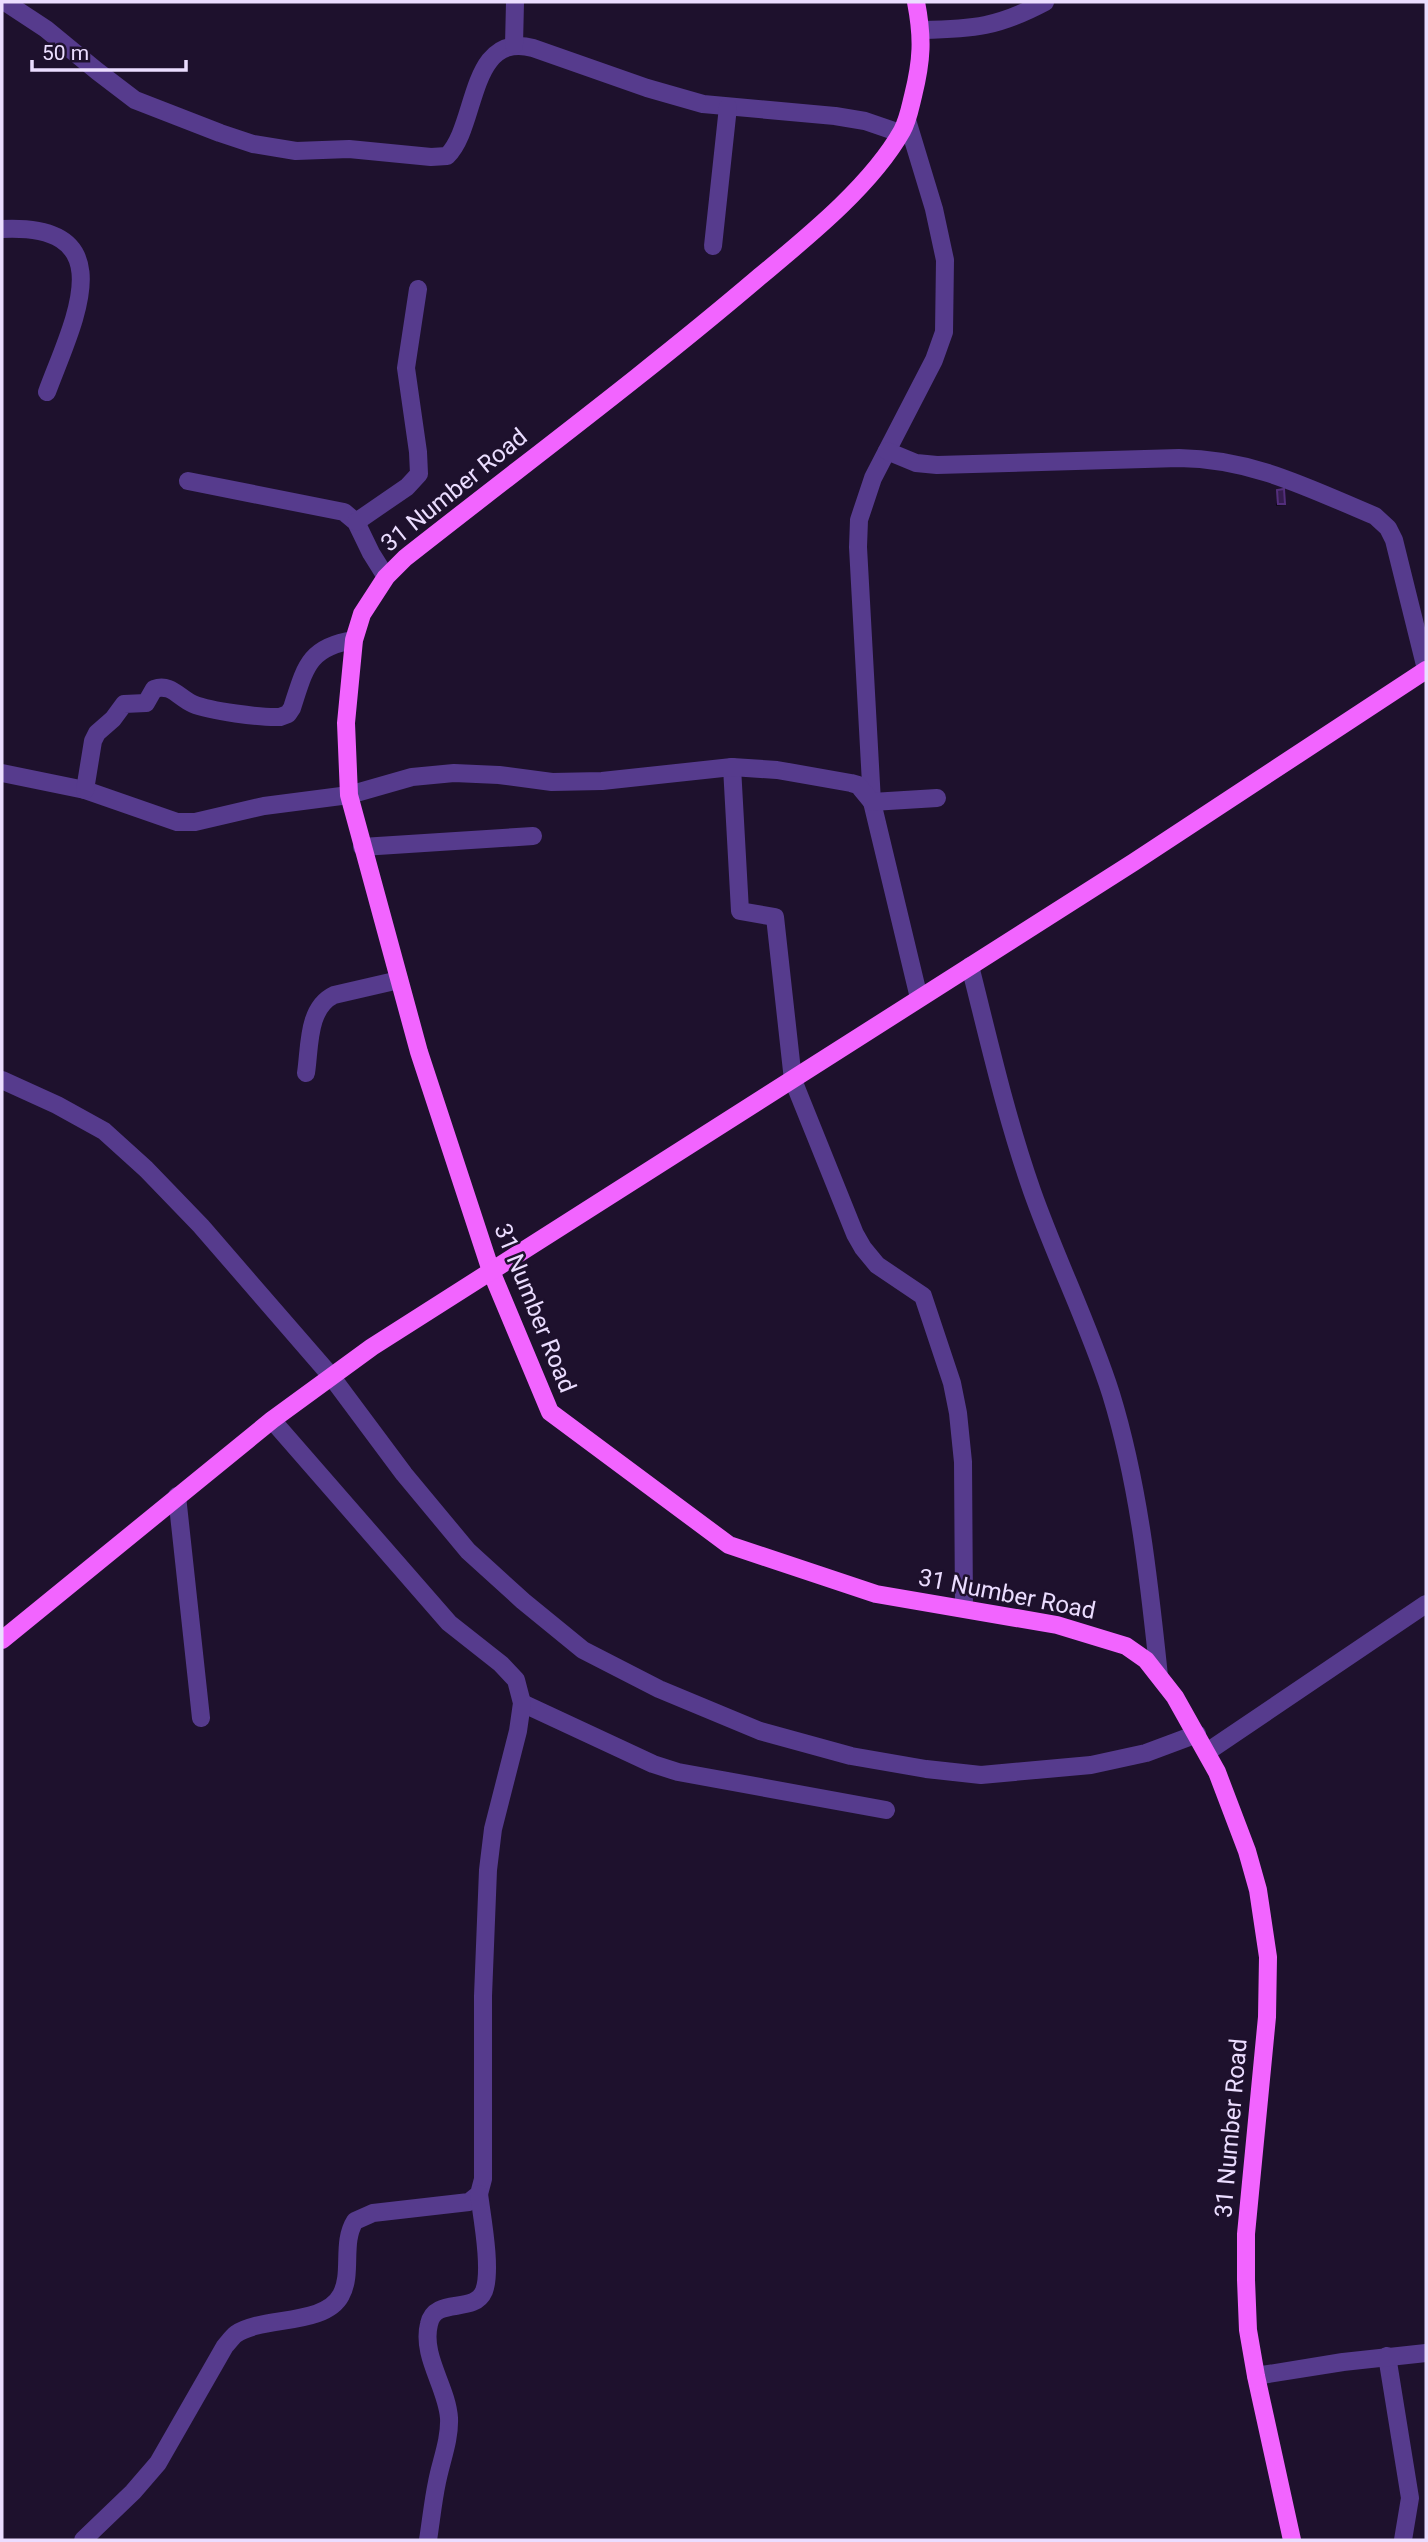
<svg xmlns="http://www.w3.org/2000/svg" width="1428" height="2542" viewBox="0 0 1428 2542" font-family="Roboto,sans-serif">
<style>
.building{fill:#351d4f;stroke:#532e7b;stroke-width:2;filter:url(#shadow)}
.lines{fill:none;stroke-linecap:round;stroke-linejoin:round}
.minor{stroke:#563b8d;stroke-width:18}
.major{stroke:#f264ff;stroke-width:18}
.labels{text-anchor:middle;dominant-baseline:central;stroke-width:5;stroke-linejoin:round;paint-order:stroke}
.street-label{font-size:24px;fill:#ebddff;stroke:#1e112d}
</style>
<defs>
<filter id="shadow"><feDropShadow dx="-6" dy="6" stdDeviation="3.5" flood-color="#0009"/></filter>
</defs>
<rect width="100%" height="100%" fill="#1e112d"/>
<polygon class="building" points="1284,489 1285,504 1278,504 1277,490"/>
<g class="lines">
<g class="minor">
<path d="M5,2L46,29L97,71L135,100L220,133L253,144L296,151L349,149L431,157L447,156C478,126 468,31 533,48L647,88L703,104L835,116L865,121L900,133"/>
<path d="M922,30C974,29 998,27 1045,2"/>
<polyline points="514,45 515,2"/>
<polyline points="907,120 934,209 945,260 944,332 934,360 873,478 859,520 858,547 872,802 919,998"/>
<path d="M2,229C127,223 72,324 47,392"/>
<polyline points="713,246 728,107"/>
<path d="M887,451L916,463L937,465L1179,458C1253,459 1308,488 1375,516L1388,528L1394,540L1426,669"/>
<polyline points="188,481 344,512 356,522 371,553 386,577"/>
<polyline points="356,522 407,487 419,474 418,452 406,368 418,289"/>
<polyline points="732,767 740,911 775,917 793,1080 855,1234 863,1248 877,1265 923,1296 952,1383 958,1413 963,1462 964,1608"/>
<polyline points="2,773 85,790 177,822 195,822 264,806 349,795 412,777 454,773 499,775 552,782 602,781 732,767 777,770 851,783 858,785 872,802 937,798"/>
<path d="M85,790L93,741L97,733L113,719L124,704L146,703L154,689C171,683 179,698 193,704C210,711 261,718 280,717L288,714L292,708C305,668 308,647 354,640"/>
<polyline points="362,847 533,836"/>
<path d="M970,966C989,1041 1006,1117 1032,1191C1056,1259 1089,1325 1111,1394C1139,1485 1149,1581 1159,1676"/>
<path d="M306,1073C310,1047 307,1008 334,995L399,980"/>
<polyline points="2,1080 57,1105 104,1131 146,1169 201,1226 331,1376 404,1474 468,1551 523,1601 583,1650 659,1689 760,1731 851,1756 926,1769 981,1775 1091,1765 1146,1753 1197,1734"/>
<polyline points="177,1496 201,1718"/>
<polyline points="522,1703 653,1764 678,1772 886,1810"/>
<polyline points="1207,1752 1426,1604"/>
<polyline points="1387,2356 1410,2498 1403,2540"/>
<polyline points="1256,2376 1343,2362 1426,2353"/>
<path d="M83,2540L133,2492L158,2463L225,2346C228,2343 232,2337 236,2334C262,2316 325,2326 341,2295C353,2273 341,2243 355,2221L373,2213L469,2202L479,2194L483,2179V1996L488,1870L493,1829L518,1731L522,1703L516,1680L501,1664L449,1623L272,1420"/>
<path d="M428,2540C431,2521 433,2501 437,2482C441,2461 450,2440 449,2418C447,2387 421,2356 429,2324C435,2296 474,2315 484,2291C492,2270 482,2217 479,2194"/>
</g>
<g class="major">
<path d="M916,2C923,38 922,60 913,96C910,108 908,120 902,131C871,186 806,238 758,278C644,375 523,465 405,558L386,577L362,614L354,640L346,723L349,795L419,1052L491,1271L550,1412L729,1545L876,1594L1057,1625L1126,1646L1146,1660L1175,1697L1217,1772L1247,1851L1258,1890L1268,1957L1267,2017L1246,2234V2280L1248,2330L1256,2376L1292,2540"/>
<polyline points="2,1640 272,1420 372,1347 1134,862 1426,670"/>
</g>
</g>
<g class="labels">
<g class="street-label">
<text transform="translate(454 490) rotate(-39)">31 Number Road</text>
<text transform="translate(535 1308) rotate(68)">31 Number Road</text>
<text transform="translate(1007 1594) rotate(11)">31 Number Road</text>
<text transform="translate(1231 2128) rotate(-85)">31 Number Road</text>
</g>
</g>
<rect width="1428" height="2542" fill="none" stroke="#ebddff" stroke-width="7"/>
<path d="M32 60v10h154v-10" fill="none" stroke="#ebddff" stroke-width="3.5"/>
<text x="42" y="60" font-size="21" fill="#ebddff" stroke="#1e112d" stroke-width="5" paint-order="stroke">50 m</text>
</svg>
